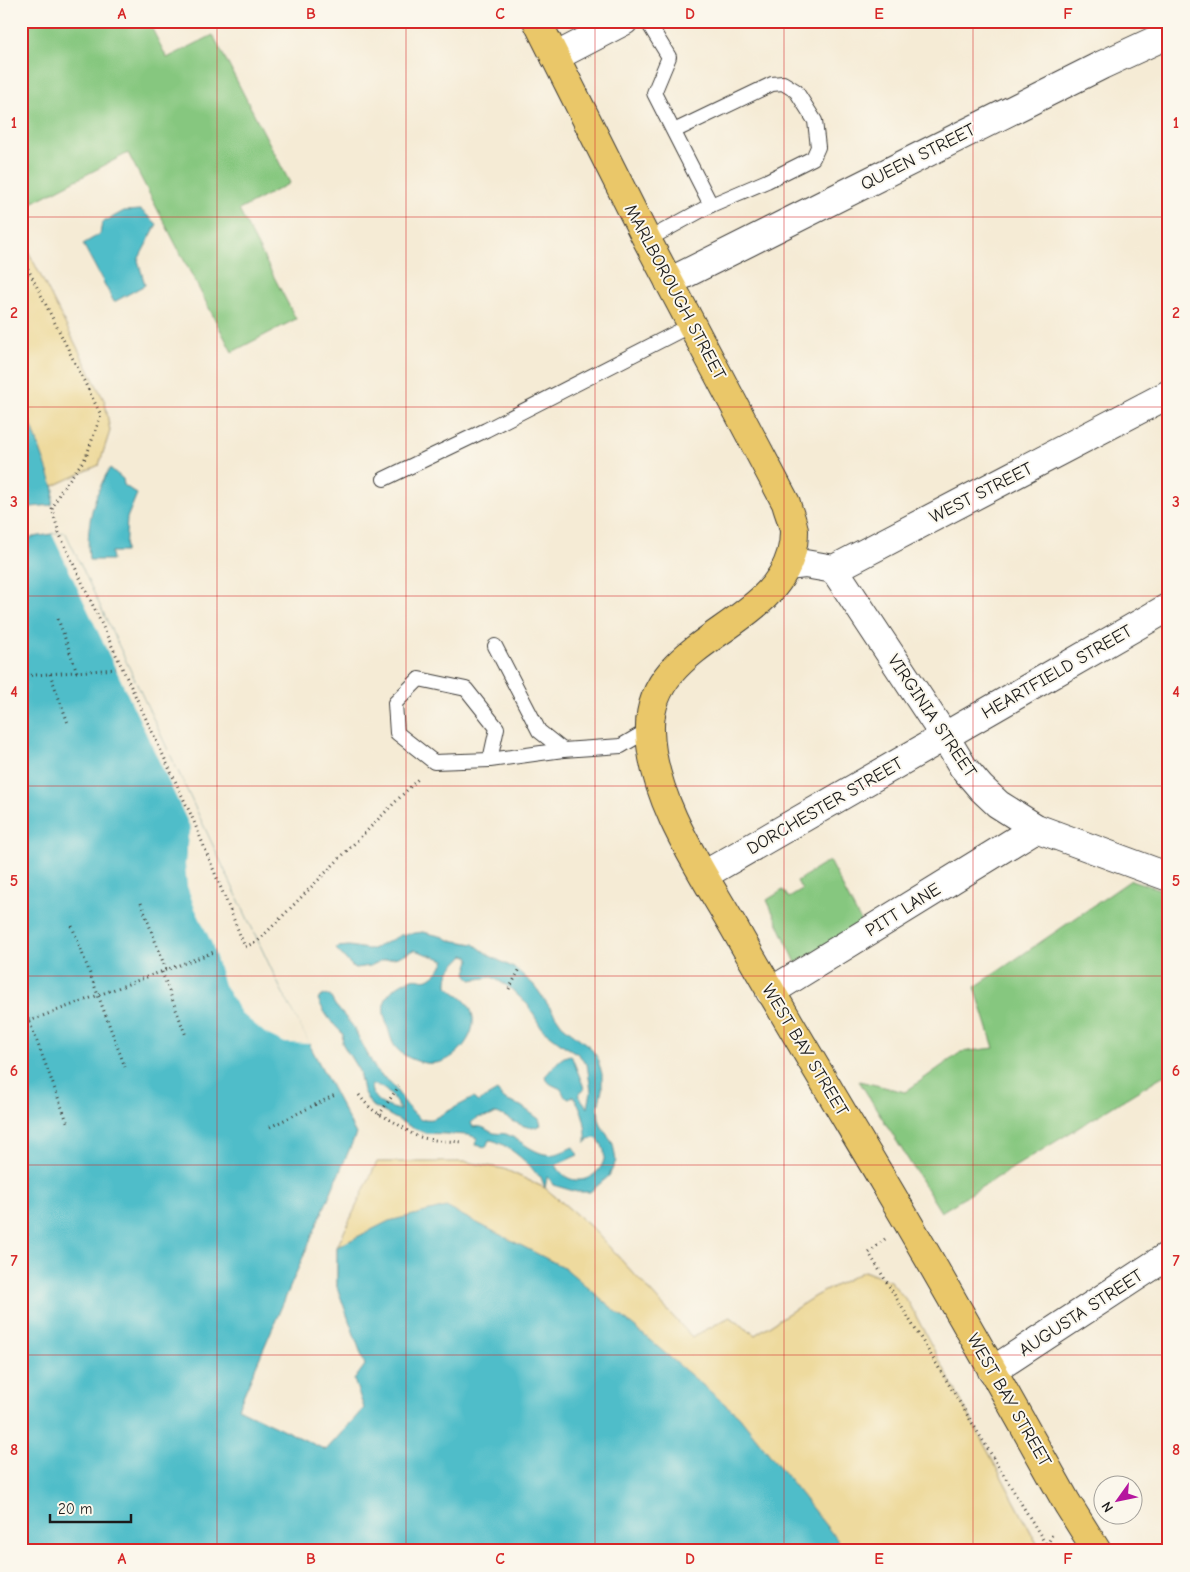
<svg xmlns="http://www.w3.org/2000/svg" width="1190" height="1572" viewBox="0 0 1190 1572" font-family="'Comic Neue',sans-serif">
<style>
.green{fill:#86c77f;stroke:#51724e}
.sand{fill:#eeda9e;stroke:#857b5d}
.water{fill:#50bdc9;stroke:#366c72;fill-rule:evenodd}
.pier{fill:#f5ebd5}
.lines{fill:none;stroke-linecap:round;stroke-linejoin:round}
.lane-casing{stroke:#3d3b38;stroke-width:16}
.street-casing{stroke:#3d3b38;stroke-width:30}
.highway-casing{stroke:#3d3b38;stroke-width:30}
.path{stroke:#3d3b38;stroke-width:3;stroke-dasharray:1 4;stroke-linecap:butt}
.lane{stroke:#fff;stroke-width:14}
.street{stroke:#fff;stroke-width:28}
.highway{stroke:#eac769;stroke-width:28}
.grid{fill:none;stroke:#d62828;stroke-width:1;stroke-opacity:0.55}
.labels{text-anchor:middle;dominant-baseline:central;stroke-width:4;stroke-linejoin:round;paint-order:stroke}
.street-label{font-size:18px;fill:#1c1c1c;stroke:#fbf7ec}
.neatline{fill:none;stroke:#d62828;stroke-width:2}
.grid-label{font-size:16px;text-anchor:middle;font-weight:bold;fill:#d62828}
</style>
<rect width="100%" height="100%" fill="#fbf7ec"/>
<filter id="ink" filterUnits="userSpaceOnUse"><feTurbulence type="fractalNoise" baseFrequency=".02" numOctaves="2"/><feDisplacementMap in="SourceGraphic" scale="10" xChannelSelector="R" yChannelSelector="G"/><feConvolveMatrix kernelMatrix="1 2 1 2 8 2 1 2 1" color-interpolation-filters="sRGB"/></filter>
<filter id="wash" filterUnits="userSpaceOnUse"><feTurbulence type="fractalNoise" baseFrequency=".0096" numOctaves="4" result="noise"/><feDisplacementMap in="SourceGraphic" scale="20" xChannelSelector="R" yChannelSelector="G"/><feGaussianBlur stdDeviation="1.12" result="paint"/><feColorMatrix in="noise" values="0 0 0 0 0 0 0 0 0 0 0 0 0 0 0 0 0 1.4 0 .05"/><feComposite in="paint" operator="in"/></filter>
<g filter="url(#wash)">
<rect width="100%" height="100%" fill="#f5ebd5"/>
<g class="green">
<polygon points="39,21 148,21 167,58 213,35 290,183 239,210 296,319 232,352 128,153 28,205 21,191 21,30"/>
<polygon points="829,861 862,924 796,963 767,900 783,890 789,898 802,890 797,881"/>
<polygon points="1131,880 1169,892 1169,1072 941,1212 859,1081 905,1092 961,1052 994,1048 975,987"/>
</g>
<g class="sand">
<polygon points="21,237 105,402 110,431 99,465 21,501"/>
<polygon points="377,1162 467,1162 504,1169 545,1188 590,1226 692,1337 730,1317 755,1335 815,1296 864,1271 890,1281 909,1303 1041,1551 809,1551 337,1287 337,1247"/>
</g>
<g class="water">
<polygon points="141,210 157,224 138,260 145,285 114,302 83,244 100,234 102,223 124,211"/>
<polygon points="21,395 54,489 52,505 21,508"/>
<path d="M110,468L123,479L124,485L137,494L127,518L125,552H111L112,560H89C86,526 92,498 110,468Z"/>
<polygon points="65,532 280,988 356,1134 238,1408 326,1450 364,1408 354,1380 365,1365 337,1287 337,1247 389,1221 446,1207 565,1268 739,1416 846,1551 21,1551 21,539"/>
<path d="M423,932L444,937L449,940L474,944L490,956L516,969L535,986L562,1025L590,1047L597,1057L602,1074V1090L598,1107L599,1119L602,1127L613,1144L616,1161L609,1176L590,1192H577L553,1185L550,1179L547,1177L545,1188L541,1177C535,1174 534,1170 530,1166C522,1158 501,1140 489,1140L486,1147L475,1145L477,1138L469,1135L425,1133L413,1128L371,1105L363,1091L359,1071L342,1043L343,1034C332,1023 324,1014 318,999L324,995L330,996L335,1005L352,1025L377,1072L391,1083L411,1111L421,1120L433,1119L473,1098L478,1102L497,1091L505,1100L521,1106L528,1111L539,1119L541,1125C527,1133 510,1118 497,1113C495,1113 493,1115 490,1116C481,1118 479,1115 471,1123L473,1127C485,1125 486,1131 494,1133C498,1134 502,1133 506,1134C522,1140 537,1158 555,1154C561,1153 568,1149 573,1147L578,1155L556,1165C575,1202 624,1163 596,1138L588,1139L586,1143C587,1127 583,1109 573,1096L569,1098L565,1097L561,1089C554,1085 548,1085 545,1076C553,1069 559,1056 571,1055L583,1085L584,1090L578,1095L588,1108L591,1091L587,1064L578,1054L563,1045L542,1029L528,1005L509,987L492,977L471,980L466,973L470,960L468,956L464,955C454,966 446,970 447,986C457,996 468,999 472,1013C479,1034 455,1062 435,1063C423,1065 405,1058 397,1049C392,1044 390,1035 388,1028C385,1018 381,1009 386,999C389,990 404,981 413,979C418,977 423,981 428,979C435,976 442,967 445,960L414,950L398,957L383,960L370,966L356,968L352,966L336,949L338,947L349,946L367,949H373L401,935ZM371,1085C384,1084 395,1099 400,1110C387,1107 371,1102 371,1085Z"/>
</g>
<polygon class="pier" points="65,532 280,988 310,1044 285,1043 266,1034 241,1013 224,985 212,944 194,906 187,886 185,864 188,836 191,829 52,534"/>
</g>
<g filter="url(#ink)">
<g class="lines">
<defs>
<g id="lane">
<polyline points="647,21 669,57 654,93 711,205"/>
<polyline points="647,240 711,205 767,181 813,158 818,147 815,121 796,91 783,83 772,84 674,131"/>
<polyline points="384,479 486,430 693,324"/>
<polyline points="495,646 539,731 563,750"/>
<polyline points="490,760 497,728 466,689 419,679 395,703 397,733 434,762 490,760 563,750 621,746 650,729"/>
</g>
<g id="street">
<polyline points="555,57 624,21"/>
<polyline points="669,282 1102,65 1169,34"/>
<polyline points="787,566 805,564 834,569 1169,394"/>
<polyline points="834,569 945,737 963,767 981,788 998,804 1036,828 1169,877"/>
<polyline points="704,875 1169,607"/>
<polyline points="770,992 1036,828"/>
<polyline points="992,1371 1169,1255"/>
</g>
<path id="highway" d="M537,21L647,240L786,503C788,512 793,521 794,531C794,538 793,547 791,554C770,630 647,641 650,731C652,800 701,870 735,929C783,1014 834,1098 884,1182C947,1288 1007,1396 1067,1503L1097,1551"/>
</defs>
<use href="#lane" class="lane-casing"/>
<use href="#street" class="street-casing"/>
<use href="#highway" class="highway-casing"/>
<g class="path">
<polyline points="21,255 101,415 86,457 60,492 52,509 59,533 192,817 245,947 258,941 420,777"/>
<polyline points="58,619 77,672"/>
<polyline points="21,670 24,676"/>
<polyline points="50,674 68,723"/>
<polyline points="21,676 116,669"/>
<polyline points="141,903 166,970"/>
<polyline points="72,926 125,1067"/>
<polyline points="162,972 186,1036"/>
<polyline points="509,989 521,967"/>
<polyline points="21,999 68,1124"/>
<polyline points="29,1021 214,952"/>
<path d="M359,1095C374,1115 380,1113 399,1125C406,1129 412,1135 420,1137C433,1141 448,1141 463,1142"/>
<polyline points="379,1115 399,1086"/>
<polyline points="270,1127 337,1094"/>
<polyline points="885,1239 869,1253 1050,1551"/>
<polyline points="1047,1545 1053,1533"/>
</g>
<use href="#lane" class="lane"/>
<use href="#street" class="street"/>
<use href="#highway" class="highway"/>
</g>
</g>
<path class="grid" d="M217,21V1551M406,21V1551M595,21V1551M784,21V1551M973,21V1551M21,217H1169M21,407H1169M21,596H1169M21,786H1169M21,976H1169M21,1165H1169M21,1355H1169"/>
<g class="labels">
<g class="street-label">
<text transform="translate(918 157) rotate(-27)">QUEEN STREET</text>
<text transform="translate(675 292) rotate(62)">MARLBOROUGH STREET</text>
<text transform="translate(981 493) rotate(-27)">WEST STREET</text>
<text transform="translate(1057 672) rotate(-30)">HEARTFIELD STREET</text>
<text transform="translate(932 716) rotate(56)">VIRGINIA STREET</text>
<text transform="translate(825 806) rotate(-30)">DORCHESTER STREET</text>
<text transform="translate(903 910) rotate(-32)">PITT LANE</text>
<text transform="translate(805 1050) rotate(59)">WEST BAY STREET</text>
<text transform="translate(1081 1313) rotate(-33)">AUGUSTA STREET</text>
<text transform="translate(1009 1400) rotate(60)">WEST BAY STREET</text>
</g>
</g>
<rect width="1190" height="1572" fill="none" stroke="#fbf7ec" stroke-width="55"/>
<g transform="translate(1118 1500) rotate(237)"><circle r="24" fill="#fbf7ec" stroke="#a29f99"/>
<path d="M0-4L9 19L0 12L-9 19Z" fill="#b5179e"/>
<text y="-8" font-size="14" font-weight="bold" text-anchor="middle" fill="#1c1c1c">N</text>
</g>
<path d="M50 1514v8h81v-8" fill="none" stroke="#1c1c1c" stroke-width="2.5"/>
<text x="58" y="1514" font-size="15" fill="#1c1c1c" stroke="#fbf7ec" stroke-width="4" paint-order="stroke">20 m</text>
<rect x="28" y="28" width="1134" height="1516" class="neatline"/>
<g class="grid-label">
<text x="122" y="19">A</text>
<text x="311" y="19">B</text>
<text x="500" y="19">C</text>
<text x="690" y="19">D</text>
<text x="879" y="19">E</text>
<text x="1068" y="19">F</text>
<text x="14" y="128">1</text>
<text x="1176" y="128">1</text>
<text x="14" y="318">2</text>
<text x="1176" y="318">2</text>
<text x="14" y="507">3</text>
<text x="1176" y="507">3</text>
<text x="14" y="697">4</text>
<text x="1176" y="697">4</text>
<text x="14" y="886">5</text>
<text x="1176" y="886">5</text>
<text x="14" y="1076">6</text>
<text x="1176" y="1076">6</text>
<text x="14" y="1266">7</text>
<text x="1176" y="1266">7</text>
<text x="14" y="1455">8</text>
<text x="1176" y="1455">8</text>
<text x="122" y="1564">A</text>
<text x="311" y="1564">B</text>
<text x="500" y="1564">C</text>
<text x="690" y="1564">D</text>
<text x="879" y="1564">E</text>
<text x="1068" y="1564">F</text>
</g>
</svg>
